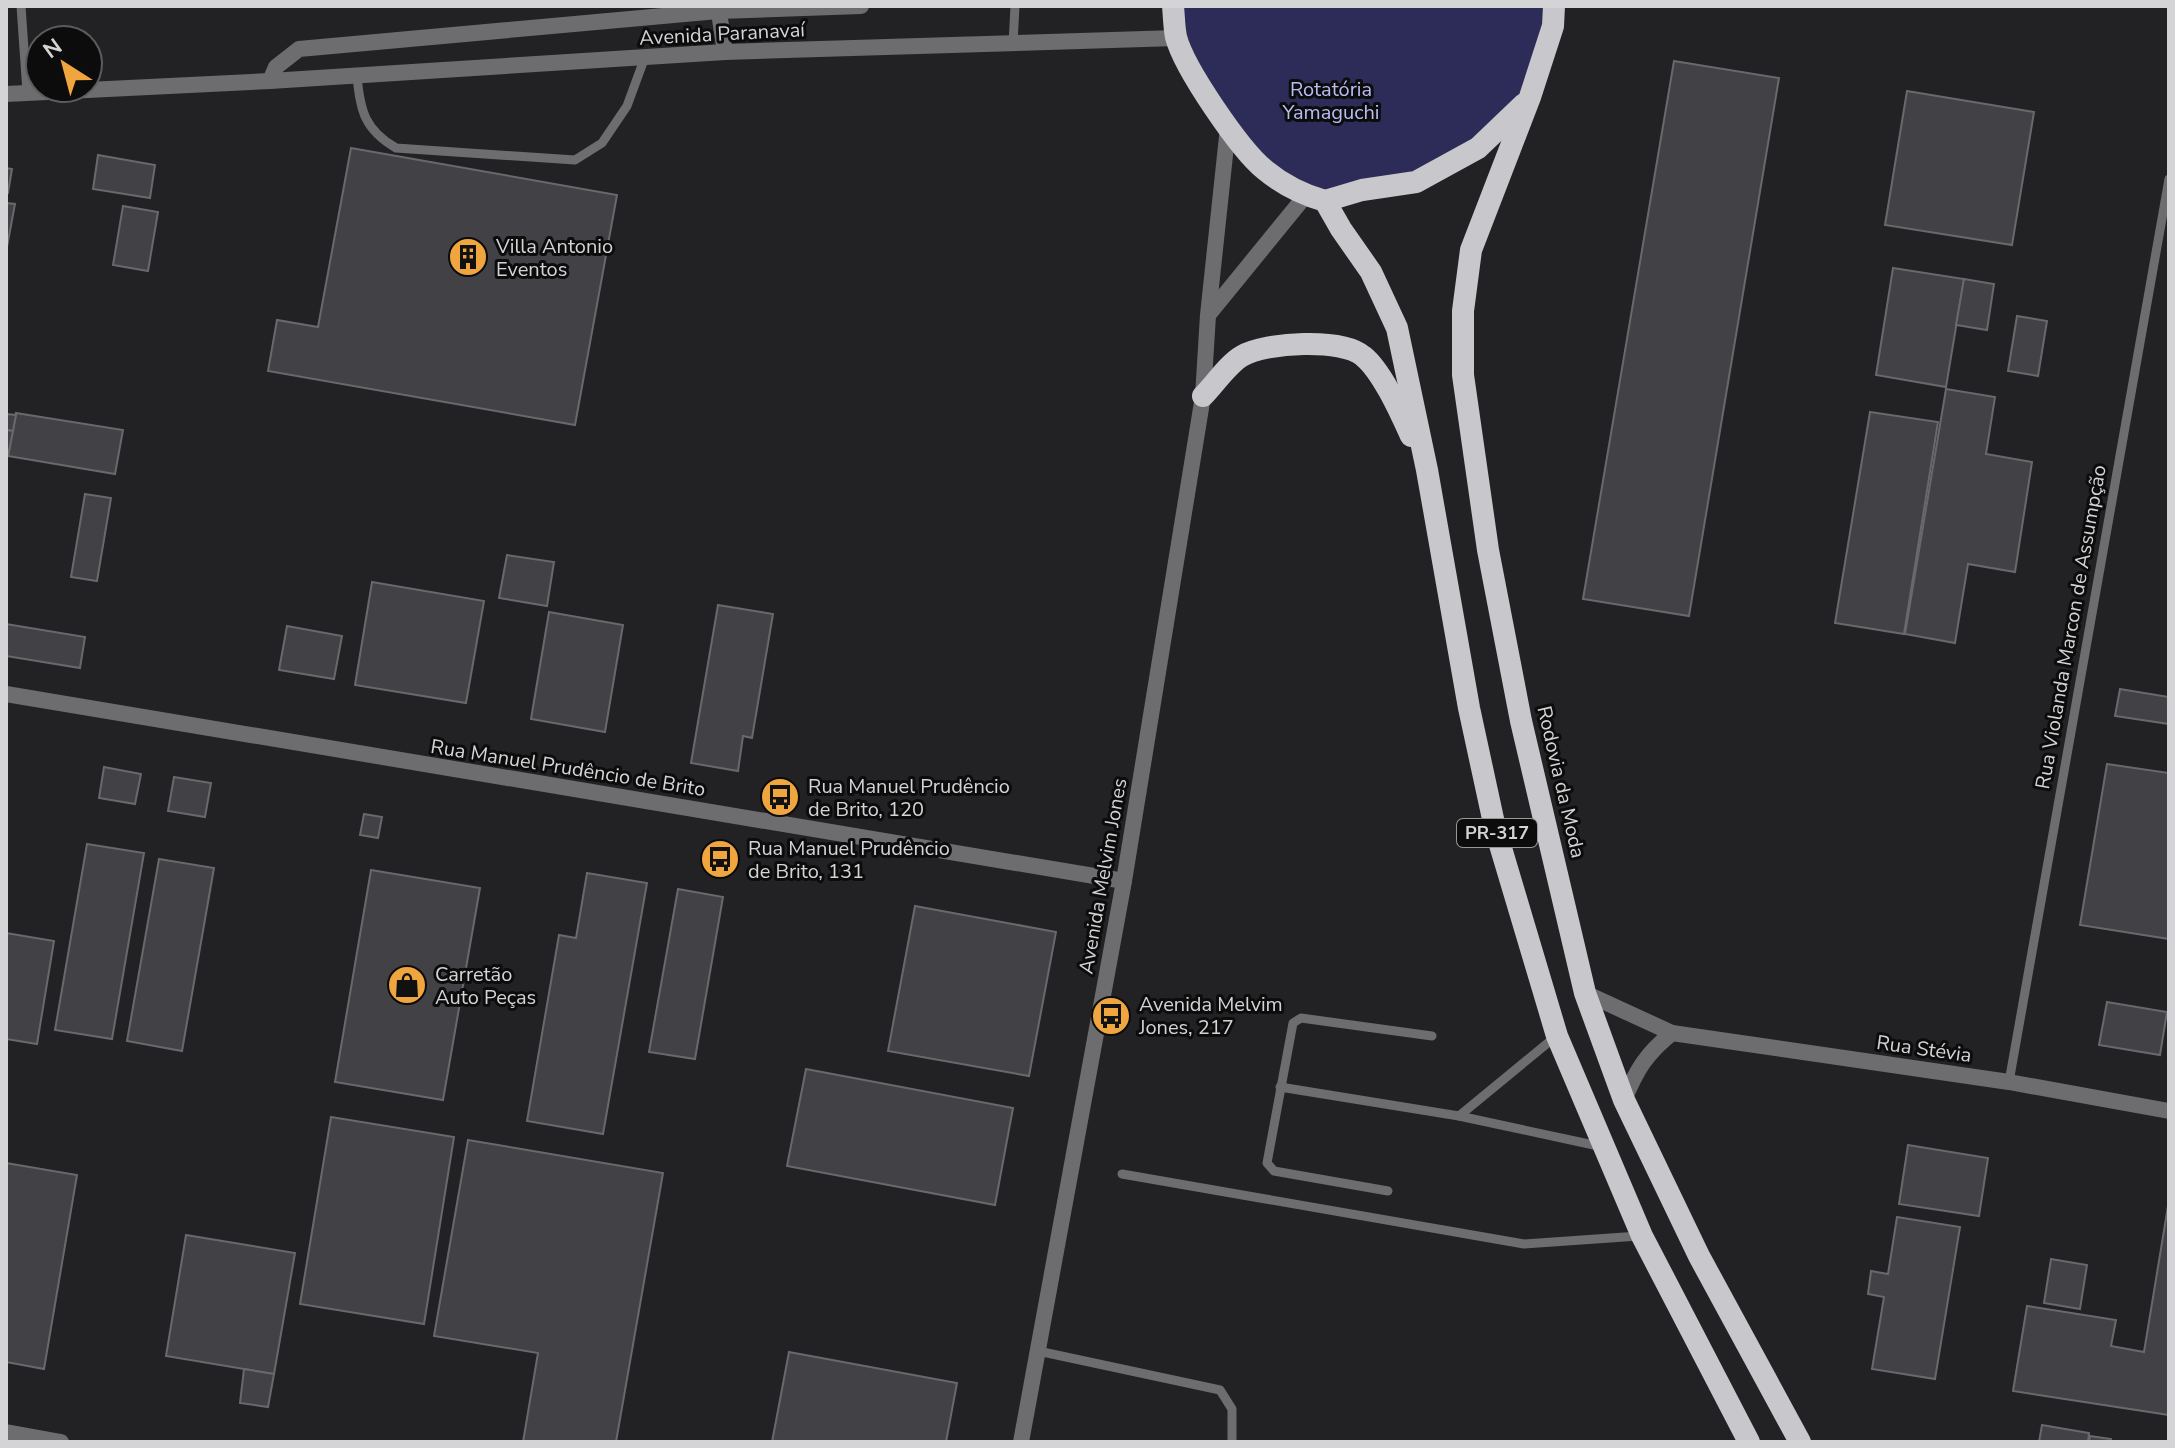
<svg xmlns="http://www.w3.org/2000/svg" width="2175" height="1448" viewBox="0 0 2175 1448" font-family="'Nunito Sans',sans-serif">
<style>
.green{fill:#2d2c58}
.building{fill:#424246;stroke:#68696d;stroke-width:2}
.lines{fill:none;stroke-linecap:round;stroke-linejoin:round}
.service{stroke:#6d6d6f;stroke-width:9}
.minor{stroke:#6d6d6f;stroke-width:16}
.tertiary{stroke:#6d6d6f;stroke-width:16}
.trunk{stroke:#c8c8cc;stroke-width:22}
.labels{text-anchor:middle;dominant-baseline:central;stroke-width:6;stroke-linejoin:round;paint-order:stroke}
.shield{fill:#0c0c0d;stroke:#98989a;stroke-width:2}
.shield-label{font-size:18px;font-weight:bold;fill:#d4d4d6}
.street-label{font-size:20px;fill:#d4d4d6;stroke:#0c0c0d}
.park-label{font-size:20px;fill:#b9bdf5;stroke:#0c0c0d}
.poi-label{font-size:20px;fill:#d4d4d6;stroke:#0c0c0d;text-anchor:start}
</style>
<rect width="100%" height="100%" fill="#222225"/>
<polygon class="green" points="1173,6 1554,6 1530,97 1416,182 1325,200 1264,170 1200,85"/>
<g class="building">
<polygon points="1674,61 1779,78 1689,616 1583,599"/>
<polygon points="1907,91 2034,112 2012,245 1885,225"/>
<polygon points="351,148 617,195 575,425 268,371 277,320 318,327"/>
<polygon points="98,155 155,165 150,198 93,189"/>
<polygon points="6,168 12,169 8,193 6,193"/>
<polygon points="6,203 15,204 7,247 6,247"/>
<polygon points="123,206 158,212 148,271 113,265"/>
<polygon points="1893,268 1964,279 1946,387 1876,375"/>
<polygon points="1964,279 1994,284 1987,330 1956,325"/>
<polygon points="2017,316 2047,321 2038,376 2008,371"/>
<polygon points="1946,389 1995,397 1986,454 2032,462 2015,572 1968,564 1955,643 1905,634"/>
<polygon points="1870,412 1938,422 1904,634 1835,623"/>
<polygon points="16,413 123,430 115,474 8,456"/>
<polygon points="6,414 16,415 13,431 6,430"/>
<polygon points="6,430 13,431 8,456 6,455"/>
<polygon points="85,494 111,498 97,581 71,577"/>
<polygon points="507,555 554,562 547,606 499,598"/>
<polygon points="372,582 484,601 466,703 355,685"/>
<polygon points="718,605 773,614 752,738 743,736 738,771 691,763"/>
<polygon points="549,612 623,625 605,732 531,719"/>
<polygon points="6,624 85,637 80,668 6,656"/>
<polygon points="287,626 342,636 334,679 279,670"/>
<polygon points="2120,689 2169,697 2169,724 2115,716"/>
<polygon points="2107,764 2169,773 2169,939 2080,925"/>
<polygon points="104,767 141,774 135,804 99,798"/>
<polygon points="174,777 211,783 205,817 168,811"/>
<polygon points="364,814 382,817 378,838 360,835"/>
<polygon points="87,844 144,853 112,1039 55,1030"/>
<polygon points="159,859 214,868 182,1051 127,1041"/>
<polygon points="371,870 480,888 443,1100 335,1082"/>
<polygon points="587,873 647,883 603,1134 527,1121 559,935 576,938"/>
<polygon points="678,889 723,897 695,1059 649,1052"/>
<polygon points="915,906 1056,932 1029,1076 888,1051"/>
<polygon points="6,933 54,941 37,1044 6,1039"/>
<polygon points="2107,1002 2167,1012 2160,1055 2099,1045"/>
<polygon points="806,1069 1013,1108 995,1205 787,1166"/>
<polygon points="331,1117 454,1137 424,1324 300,1304"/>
<polygon points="468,1140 663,1173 616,1442 523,1442 538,1353 434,1336"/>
<polygon points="1908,1145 1988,1158 1979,1216 1899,1204"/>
<polygon points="6,1163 77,1175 44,1369 6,1362"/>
<polygon points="2169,1200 2169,1415 2013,1391 2027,1306 2116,1320 2111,1346 2144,1352"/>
<polygon points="1897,1217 1960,1227 1935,1379 1872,1369 1884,1297 1868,1294 1871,1271 1888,1274"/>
<polygon points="186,1235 295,1253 274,1374 166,1356"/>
<polygon points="2051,1259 2087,1265 2080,1309 2044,1303"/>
<polygon points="789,1352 957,1383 946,1442 772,1442"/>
<polygon points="244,1369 274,1374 268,1407 240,1403"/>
<polygon points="2042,1425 2089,1433 2088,1442 2039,1442"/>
<polygon points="2090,1436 2111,1439 2110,1442 2089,1442"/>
</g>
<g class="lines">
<g class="service">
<polyline points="21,6 27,92"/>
<polyline points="1013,44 1015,6"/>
<path d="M357,76C360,111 365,130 396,148L575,160L602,143L627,106L645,57"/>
<polyline points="2009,1082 2169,179"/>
<polyline points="1280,1087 1459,1116 1603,1147"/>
<polyline points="1459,1116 1555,1037"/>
<polyline points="1122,1174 1524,1244 1639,1236"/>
<polyline points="1388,1191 1274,1171 1267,1163 1293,1023 1301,1018 1432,1036"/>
<polyline points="1038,1351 1220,1390 1232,1409 1232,1442"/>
</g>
<g class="minor">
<polyline points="718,6 725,52"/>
<polyline points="6,694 1124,881"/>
<polyline points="1585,993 1672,1033 2009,1082 2169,1111"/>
<path d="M1624,1100C1637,1069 1646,1054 1672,1033"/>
<polyline points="6,1432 61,1442"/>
</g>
<g class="tertiary">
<polyline points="270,81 276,67 299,49 718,11 861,6"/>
<polyline points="6,94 270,81 725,52 1176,38"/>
<polyline points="1209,314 1306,195"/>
<polyline points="1021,1442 1124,881 1203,396 1208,315 1228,127"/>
</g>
<g class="trunk">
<path d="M1173,6C1174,16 1174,27 1176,37C1184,68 1240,150 1265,170C1282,184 1304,195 1325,201"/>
<polyline points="1554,6 1553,26 1530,97 1471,250 1463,311 1463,375 1488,550 1521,721 1585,993 1624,1100 1699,1256 1800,1442"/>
<polyline points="1325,201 1341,229 1371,272 1397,328 1427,470 1469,708 1495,828 1557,1036 1642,1236 1749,1442"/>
<polyline points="1325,201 1362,190 1416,182 1478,148 1524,104"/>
<path d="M1203,396C1215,384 1228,364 1242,356C1266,342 1342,338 1363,356C1382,371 1401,414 1411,436"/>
</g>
</g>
<defs>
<symbol id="building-disc" viewBox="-11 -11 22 22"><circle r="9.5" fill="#f0a63e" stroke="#0c0c0d"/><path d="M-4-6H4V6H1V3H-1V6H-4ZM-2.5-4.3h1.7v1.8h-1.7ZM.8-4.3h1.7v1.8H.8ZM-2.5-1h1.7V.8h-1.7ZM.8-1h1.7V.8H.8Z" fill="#111"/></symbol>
<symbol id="bus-disc" viewBox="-11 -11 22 22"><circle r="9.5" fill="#f0a63e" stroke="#0c0c0d"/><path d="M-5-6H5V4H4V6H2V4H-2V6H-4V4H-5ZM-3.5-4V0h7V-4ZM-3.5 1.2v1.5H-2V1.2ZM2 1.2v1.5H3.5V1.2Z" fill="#111"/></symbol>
<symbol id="shop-disc" viewBox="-11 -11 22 22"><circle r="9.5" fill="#f0a63e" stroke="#0c0c0d"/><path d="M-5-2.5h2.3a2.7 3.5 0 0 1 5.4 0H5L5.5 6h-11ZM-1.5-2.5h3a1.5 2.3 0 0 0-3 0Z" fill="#111"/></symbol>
</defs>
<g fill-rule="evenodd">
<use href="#building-disc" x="446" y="235" width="44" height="44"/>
<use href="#bus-disc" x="758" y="775" width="44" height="44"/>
<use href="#bus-disc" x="698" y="837" width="44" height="44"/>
<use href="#shop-disc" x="385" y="963" width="44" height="44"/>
<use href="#bus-disc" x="1089" y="994" width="44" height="44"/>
</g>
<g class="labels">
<rect class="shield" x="1457" y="819" width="80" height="28" rx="6"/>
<g class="shield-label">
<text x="1497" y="833">PR-317</text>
</g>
<g class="street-label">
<text transform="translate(722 34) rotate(-3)">Avenida Paranavaí</text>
<text transform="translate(2071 627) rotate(-80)">Rua Violanda Marcon de Assumpção</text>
<text transform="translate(568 768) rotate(9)">Rua Manuel Prudêncio de Brito</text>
<text transform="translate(1561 782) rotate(77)">Rodovia da Moda</text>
<text transform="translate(1103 876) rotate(-80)">Avenida Melvim Jones</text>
<text transform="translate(1924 1049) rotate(8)">Rua Stévia</text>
</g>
<g class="park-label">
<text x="1331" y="89">Rotatória<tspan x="1331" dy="23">Yamaguchi</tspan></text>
</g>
<g class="poi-label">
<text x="496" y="246">Villa Antonio<tspan x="496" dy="23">Eventos</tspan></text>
<text x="808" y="786">Rua Manuel Prudêncio<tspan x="808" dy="23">de Brito, 120</tspan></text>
<text x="748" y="848">Rua Manuel Prudêncio<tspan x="748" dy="23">de Brito, 131</tspan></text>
<text x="435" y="974">Carretão<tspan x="435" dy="23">Auto Peças</tspan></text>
<text x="1139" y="1004">Avenida Melvim<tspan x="1139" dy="23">Jones, 217</tspan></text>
</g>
</g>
<rect width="2175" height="1448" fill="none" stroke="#d4d4d6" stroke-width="16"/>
<g transform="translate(64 64) rotate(324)"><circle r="38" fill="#0c0c0d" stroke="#5c5c5d" stroke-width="2"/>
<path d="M0-6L14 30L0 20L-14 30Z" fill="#f0a63e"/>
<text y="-12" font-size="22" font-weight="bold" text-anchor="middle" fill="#d4d4d6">N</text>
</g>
</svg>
